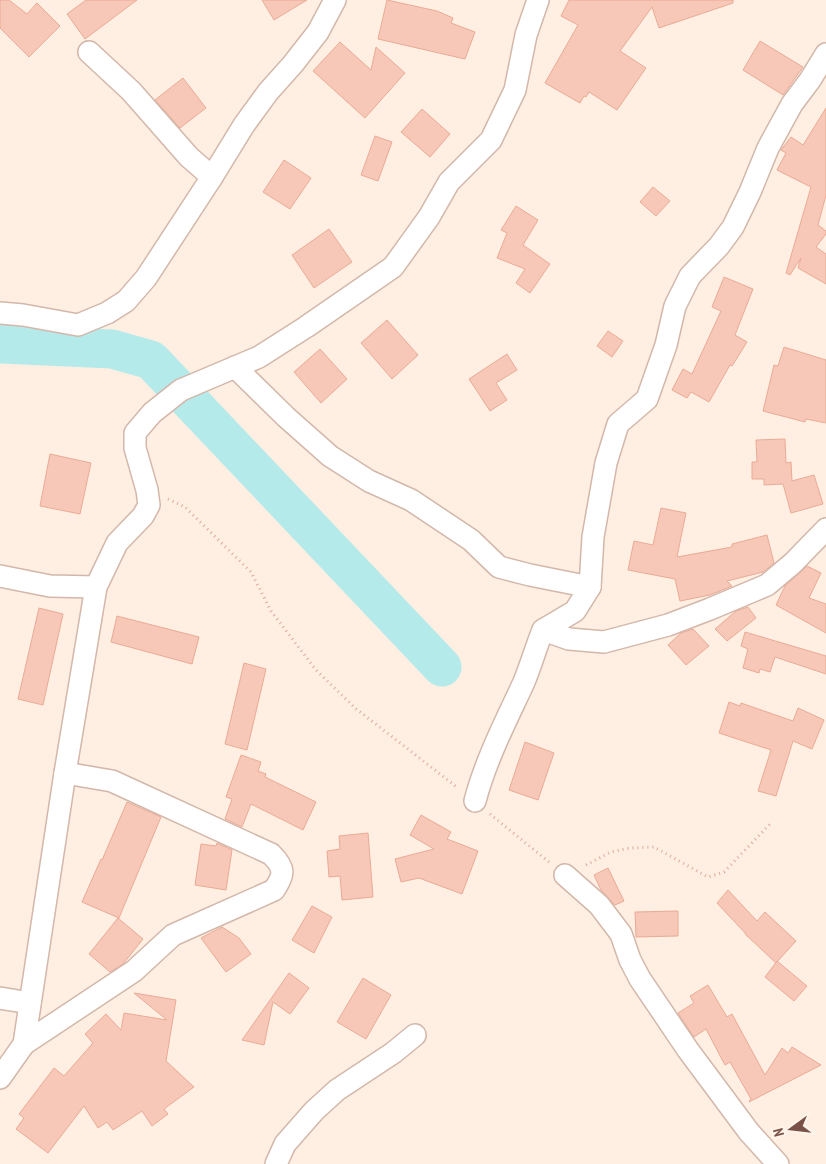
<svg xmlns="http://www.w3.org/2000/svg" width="826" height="1164" viewBox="0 0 826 1164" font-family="'PT Sans Narrow',sans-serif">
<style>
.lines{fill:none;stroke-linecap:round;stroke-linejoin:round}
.river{stroke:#b4eaea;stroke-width:39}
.building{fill:#f7c7b7;stroke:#ebaa95}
.street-casing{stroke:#d3b7aa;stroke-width:24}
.path{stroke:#dcaa9a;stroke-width:3;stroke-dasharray:1 4;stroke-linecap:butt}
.street{stroke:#fff;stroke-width:21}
</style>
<rect width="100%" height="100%" fill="#feefe2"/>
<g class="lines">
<polyline class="river" points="0,344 112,349 151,360 442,667"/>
</g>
<g class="building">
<polygon points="0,0 9,0 27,14 37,3 60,26 29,57 0,28"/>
<polygon points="86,0 137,0 85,39 67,14"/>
<polygon points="262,0 307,0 274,20"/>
<polygon points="387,0 437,11 453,18 451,23 475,32 465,59 378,39"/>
<polygon points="569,0 733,0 733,3 659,28 652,7 620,51 646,68 617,110 589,92 586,97 584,96 580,103 545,83 578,25 561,16"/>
<polygon points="760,41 803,67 783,95 743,70"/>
<polygon points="340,42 371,70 376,47 405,73 365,118 313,71"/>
<polygon points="183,78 206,108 180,128 155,100"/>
<polygon points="826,108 826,195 818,225 826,231 826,234 816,247 826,254 826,284 798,268 801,258 790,275 786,273 811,187 777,170 786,153 781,150 791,137 803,145"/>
<polygon points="422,109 450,134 430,157 401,132"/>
<polygon points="375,136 392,142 378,181 361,175"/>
<polygon points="284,160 311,178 290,209 263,192"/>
<polygon points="653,187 670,201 656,216 640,202"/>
<polygon points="516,206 538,220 523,245 550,264 530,293 516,283 525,269 497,258 507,233 501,230"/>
<polygon points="329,229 352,262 314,288 292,255"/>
<polygon points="724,277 753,289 735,335 747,342 732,366 730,365 709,402 691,392 687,398 672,390 683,369 692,374 721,311 712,307"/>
<polygon points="387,320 418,355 392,379 361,343"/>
<polygon points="608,331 623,341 612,357 597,346"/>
<polygon points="784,347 826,360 826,423 806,419 805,422 763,411 774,365 778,366"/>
<polygon points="320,349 347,379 321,403 294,372"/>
<polygon points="507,354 517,370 496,383 507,400 490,411 469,379"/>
<polygon points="785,439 786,463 791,462 792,481 814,475 823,504 791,513 783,484 764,485 764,479 752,479 752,462 757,462 756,440"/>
<polygon points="50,454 91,463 80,514 40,506"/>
<polygon points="661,508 686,513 677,557 732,547 732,544 767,535 774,563 763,572 727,581 732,586 710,595 680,601 675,579 628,570 634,541 653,545"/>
<polygon points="807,566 821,573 809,598 826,604 826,633 776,605 785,586"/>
<polygon points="748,607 756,618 727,641 715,629 736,611"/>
<polygon points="39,608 63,614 43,705 18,699"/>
<polygon points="117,616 199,637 192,664 111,642"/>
<polygon points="693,629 709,646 686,665 668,645 681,633"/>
<polygon points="745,632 826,656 826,674 775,657 770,672 760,669 759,673 743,668 748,649 741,646"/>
<polygon points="244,663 266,669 247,750 225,744"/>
<polygon points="729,702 740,706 741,703 793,721 798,708 824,720 812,749 793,741 776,796 758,791 771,750 719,733"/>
<polygon points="525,742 554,753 538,800 509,790"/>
<polygon points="241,755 261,762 258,771 266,774 265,777 316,802 303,830 251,804 242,827 225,819 232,799 226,797"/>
<polygon points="127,802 161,817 119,918 82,902 101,859 102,860"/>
<polygon points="421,815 451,832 447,839 478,851 462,894 419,878 401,882 395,859 434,849 410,835"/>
<polygon points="368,833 373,897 342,900 340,876 329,877 327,851 340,849 339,836"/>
<polygon points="217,843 232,850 226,890 195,885 201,844 216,846"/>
<polygon points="608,868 624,901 615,905 601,890 594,875"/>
<polygon points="728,890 757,921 765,912 796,941 776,963 745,934 746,934 717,903"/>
<polygon points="312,906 332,917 314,953 292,940"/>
<polygon points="678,911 678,936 636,937 635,912"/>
<polygon points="118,918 143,939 123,964 110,972 89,954"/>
<polygon points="222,927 239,938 251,954 226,972 201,938"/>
<polygon points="777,961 807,986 794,1001 765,977"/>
<polygon points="289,973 309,988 290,1014 273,1002 264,1045 242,1040"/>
<polygon points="363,978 391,995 366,1039 337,1022"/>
<polygon points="708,985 727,1017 732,1014 765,1075 782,1048 788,1053 792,1047 821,1065 749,1102 751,1099 730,1062 725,1065 706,1029 694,1037 678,1013 694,1003 690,996"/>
<polygon points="134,993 176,1000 166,1061 194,1087 164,1109 168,1114 152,1126 142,1111 113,1130 107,1122 98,1128 84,1106 48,1153 16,1129 24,1118 19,1114 54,1068 64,1076 93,1043 85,1034 106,1014 121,1030 124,1013 167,1020"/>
</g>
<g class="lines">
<defs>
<g id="street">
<polyline points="89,52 131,91 189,157 212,177"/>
<polyline points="0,313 23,315 78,325 107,313 126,301 146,278 212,177 244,125 268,92 293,64 318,32 335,0"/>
<polyline points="235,367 286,417 330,456 369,481 411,500 471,540 499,567 530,575 590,587"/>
<polyline points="0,576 50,586 96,587"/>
<polyline points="543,630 569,639 604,642 668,625 710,609 767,585 793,563 826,529"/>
<path d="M475,801C486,759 506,721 524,682C531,665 536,647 543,630L575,611L590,587L593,537L606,463L618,424L647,399L666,345L675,306L690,276L719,246L733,227L750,192L768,148L792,104L810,80L826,54"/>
<polyline points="565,875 599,905 621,934 630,960 640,979 688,1050 749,1132 778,1164"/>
<polyline points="0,998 30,1003"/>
<path d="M24,1044L134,971L173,935L274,890C285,874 285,868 271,854L112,781L65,773"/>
<polyline points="0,1078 24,1044 65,773 96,587 117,543 143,516 149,505 147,490 135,448 135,433 152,413 181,390 259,357 306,327 393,267 429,217 449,182 491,140 515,90 526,35 538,0"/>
<polyline points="276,1164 285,1144 314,1111 337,1090 393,1053 415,1035"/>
</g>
</defs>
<use href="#street" class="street-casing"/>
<g class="path">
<polyline points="168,499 185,507 251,572 271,611 316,670 355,708 458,788"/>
<polyline points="490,814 549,862"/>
<polyline points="586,865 611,852 630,848 654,847 708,877 724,872 771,823"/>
</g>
<use href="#street" class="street"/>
</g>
<g transform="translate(791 1129) rotate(255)" stroke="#fff4ea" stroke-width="4" paint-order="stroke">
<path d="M0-4L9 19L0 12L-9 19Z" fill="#795146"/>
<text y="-8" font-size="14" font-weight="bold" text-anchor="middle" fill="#795146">N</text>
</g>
</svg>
